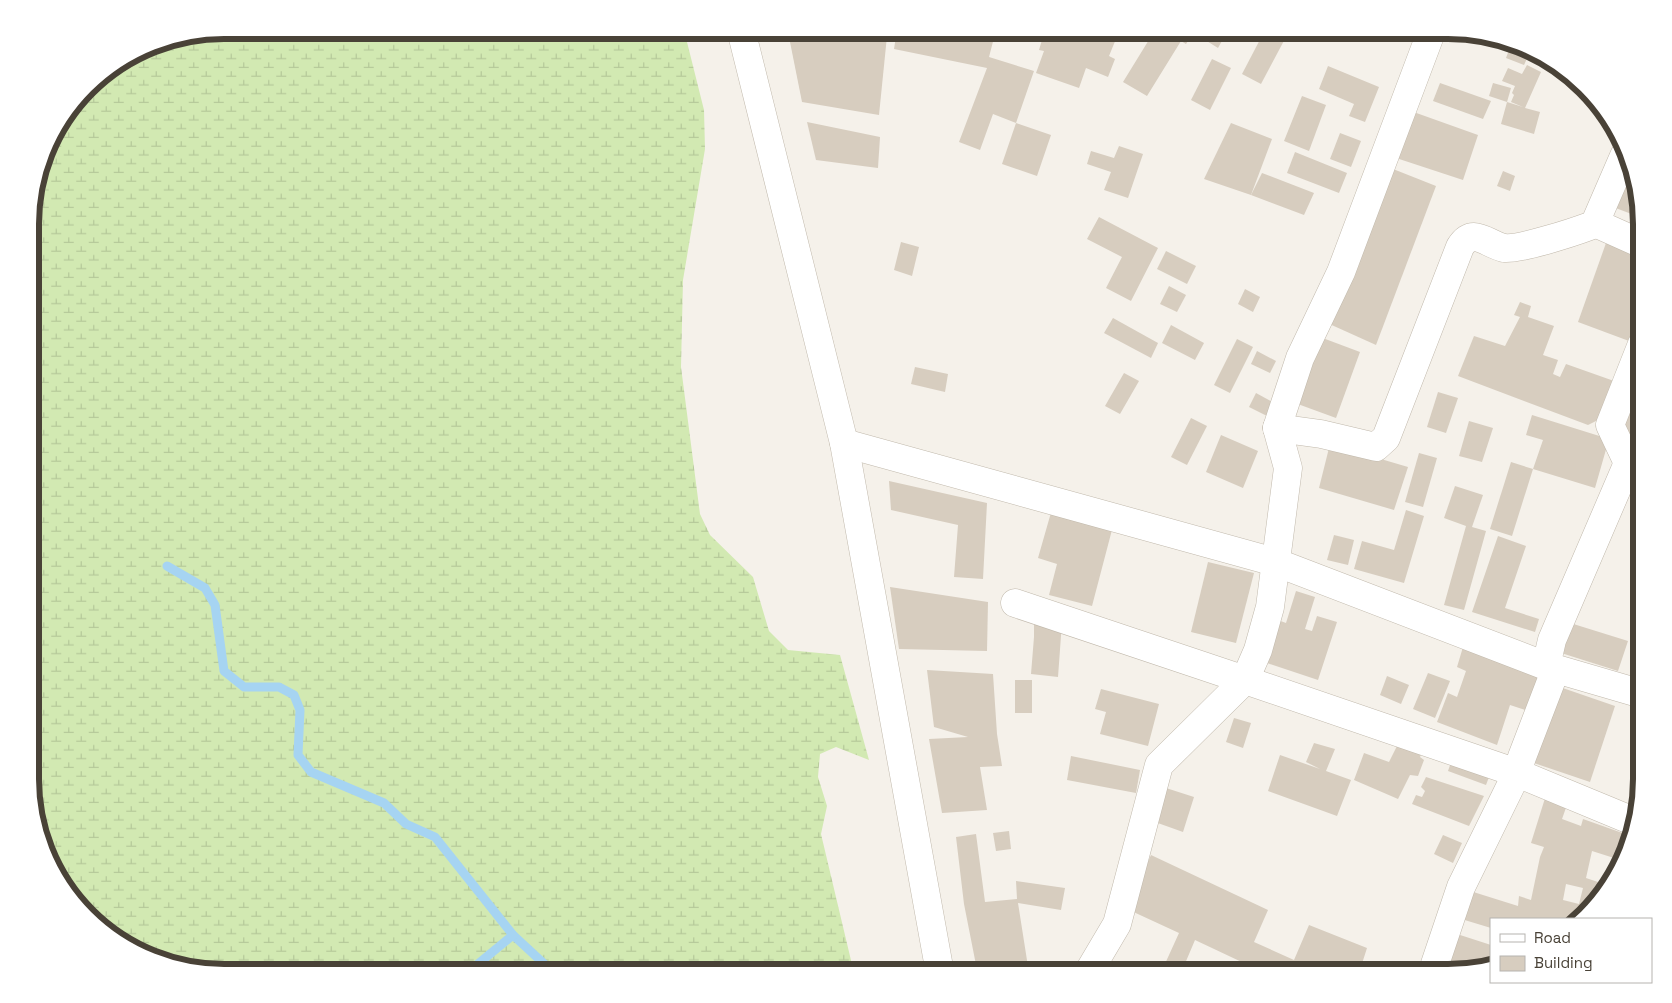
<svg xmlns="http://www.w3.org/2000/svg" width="1672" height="1003" viewBox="0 0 1672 1003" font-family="'Space Grotesk',sans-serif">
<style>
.wetland{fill:url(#wetland-marsh)}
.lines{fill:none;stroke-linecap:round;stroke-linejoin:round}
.stream{stroke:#a6d4f2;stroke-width:9}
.building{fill:#d7cdbf;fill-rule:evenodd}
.minor-casing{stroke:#c1b9ac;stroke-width:29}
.minor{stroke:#fff;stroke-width:28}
.rim{fill:none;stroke:#494237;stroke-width:6}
</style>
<defs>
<pattern id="wetland-marsh" width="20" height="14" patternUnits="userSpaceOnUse" patternTransform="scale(1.25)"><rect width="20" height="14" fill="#d2e9b2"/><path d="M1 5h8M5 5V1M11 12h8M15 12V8" fill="none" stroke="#b6c99a"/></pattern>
</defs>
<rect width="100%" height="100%" fill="#f5f1ea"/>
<polygon class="wetland" points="224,30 684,30 704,110 705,149 683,280 681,367 700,514 710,535 753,577 769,631 788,650 840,655 869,760 836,747 820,754 818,777 827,806 821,834 854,973 470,973 474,967 446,973 224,973 173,966 127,947 63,887 32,804 32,199 50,138 96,78 150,45"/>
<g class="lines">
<g class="stream">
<polyline points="167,566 205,588 215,605 224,671 244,687 279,687 294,695 300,710 298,755 311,772 384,803 406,824 435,837 513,935 554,973"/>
<polyline points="467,973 513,935"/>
</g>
</g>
<g class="building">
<polygon points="897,30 927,30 938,32 938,30 996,30 989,57 1034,71 1016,123 993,114 980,150 959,142 987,68 894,49"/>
<polygon points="1045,30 1083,30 1099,36 1102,30 1109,30 1118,34 1109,56 1115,59 1108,77 1086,68 1079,88 1036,73 1044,51 1039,50"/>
<polygon points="1155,30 1195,30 1186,44 1181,41 1147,96 1123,82"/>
<polygon points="1200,30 1228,30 1218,48 1197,35"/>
<polygon points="1265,30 1278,30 1287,35 1261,84 1242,74"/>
<polygon points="788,32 887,36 879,115 802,102"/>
<polygon points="1512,42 1531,50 1524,65 1506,58"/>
<polygon points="1212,59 1231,68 1210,110 1191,100"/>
<polygon points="1527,65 1541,72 1525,108 1540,112 1534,134 1501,124 1507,102 1523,107 1511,102 1514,95 1512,93 1515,86 1502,81 1508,68 1522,74"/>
<polygon points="1328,66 1379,87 1365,122 1349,116 1354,104 1319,89"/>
<polygon points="1440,83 1491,101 1483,119 1433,101"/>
<polygon points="1493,83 1511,88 1507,102 1489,96"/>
<polygon points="1302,96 1326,105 1309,151 1284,141"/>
<polygon points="1408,110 1478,135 1463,180 1390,156"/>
<polygon points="807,122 880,137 878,168 816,160"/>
<polygon points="1016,123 1051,135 1037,176 1002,164"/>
<polygon points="1231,123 1272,139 1251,195 1204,179"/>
<polygon points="1340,133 1361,141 1351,167 1330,159"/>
<polygon points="1119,146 1143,154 1128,198 1104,190 1111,172 1087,164 1091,151 1114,158"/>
<polygon points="1295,152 1347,173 1339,193 1287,173"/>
<polygon points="1388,167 1436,186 1376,345 1325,322"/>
<polygon points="1503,171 1515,176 1510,191 1497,186"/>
<polygon points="1262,173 1314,193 1304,215 1251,195"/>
<polygon points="1621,185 1635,190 1642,211 1642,218 1613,207"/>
<polygon points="1099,217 1158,248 1131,301 1106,288 1122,257 1087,239"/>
<polygon points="901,242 919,247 912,276 894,270"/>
<polygon points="1606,243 1642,255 1642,304 1629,341 1578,322"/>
<polygon points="1166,251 1196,266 1187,284 1157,269"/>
<polygon points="1169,286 1186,295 1177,312 1160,304"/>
<polygon points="1245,289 1260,297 1253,312 1238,304"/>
<polygon points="1520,302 1531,306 1528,317 1554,326 1543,355 1558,360 1553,374 1560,377 1566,364 1614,381 1600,419 1588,425 1458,376 1474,336 1505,346 1520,317 1514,315"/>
<polygon points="1113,318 1158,343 1151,358 1104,333"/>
<polygon points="1171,325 1204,343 1195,360 1162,343"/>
<polygon points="1320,337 1360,352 1336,418 1295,403"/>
<polygon points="1237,339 1253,347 1230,393 1214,385"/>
<polygon points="1257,351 1276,361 1270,373 1251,364"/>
<polygon points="915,367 948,374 945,392 911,384"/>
<polygon points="1124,373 1139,381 1120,414 1105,406"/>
<polygon points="1642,374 1642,442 1616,432"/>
<polygon points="1438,392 1458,398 1446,433 1427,427"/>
<polygon points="1256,393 1276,404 1269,417 1249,407"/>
<polygon points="1532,415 1609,439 1595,488 1533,469 1543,440 1526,435"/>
<polygon points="1191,418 1207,426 1187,465 1171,457"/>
<polygon points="1469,421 1493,428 1482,462 1459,456"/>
<polygon points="1221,435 1258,451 1243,488 1206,472"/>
<polygon points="1330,444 1408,467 1394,510 1319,488"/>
<polygon points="1419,453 1437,458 1423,507 1405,502"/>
<polygon points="1511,462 1533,469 1512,536 1490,529"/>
<polygon points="889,481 987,503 983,579 954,577 958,525 891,510"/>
<polygon points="1455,486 1483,495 1472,527 1486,531 1464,610 1444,605 1466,526 1444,518"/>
<polygon points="1052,509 1113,526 1092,606 1049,595 1057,564 1038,558"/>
<polygon points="1406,510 1424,516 1404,583 1354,569 1362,541 1394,550"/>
<polygon points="1334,535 1354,540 1348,565 1327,560"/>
<polygon points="1498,536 1526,546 1505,608 1539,619 1535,632 1472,612"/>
<polygon points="1208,562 1254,573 1236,643 1191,632"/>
<polygon points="1641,582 1642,582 1642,603 1635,600"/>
<polygon points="890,587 988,602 987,651 899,649"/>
<polygon points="1296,591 1315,597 1305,629 1312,631 1317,616 1337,622 1318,680 1264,662 1278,620 1286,623"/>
<polygon points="1034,618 1062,622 1058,677 1031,674 1034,637"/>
<polygon points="1567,622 1628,641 1618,671 1558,652"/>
<polygon points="1463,647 1548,674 1534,713 1510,705 1497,745 1437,722 1448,693 1457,697 1466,671 1457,667"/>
<polygon points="927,670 993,674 997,734 1002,766 980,767 987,810 942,813 929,739 968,737 934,727"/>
<polygon points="1428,673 1450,681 1435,718 1413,709"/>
<polygon points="1387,676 1409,685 1401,704 1380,695"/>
<rect x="1015" y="680" width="17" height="33"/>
<polygon points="1554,685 1615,706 1590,782 1528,761"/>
<polygon points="1101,689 1159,704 1148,746 1100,734 1106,712 1095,709"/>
<polygon points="1234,718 1251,723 1243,748 1226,742"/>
<polygon points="1401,738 1425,746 1420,757 1424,760 1418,776 1410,775 1398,799 1354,780 1364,753 1389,762"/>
<polygon points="1314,743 1335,749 1326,771 1351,780 1337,816 1268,791 1280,755 1320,769 1306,762"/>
<polygon points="1454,754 1492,769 1486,785 1448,771"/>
<polygon points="1071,756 1140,770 1136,793 1067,780"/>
<polygon points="1426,777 1484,796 1469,826 1412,804 1416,795 1422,797 1425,791 1421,787"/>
<polygon points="1166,788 1194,797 1183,832 1155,822"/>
<path d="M1546,795L1568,802L1562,819L1581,826L1583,819L1628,835L1616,876L1581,919H1491V928L1458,918L1467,890L1518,906L1519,896L1531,900L1540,857L1544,847L1531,843ZM1592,851L1614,858L1607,885L1586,878ZM1566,884L1583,888L1579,904L1563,900Z"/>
<polygon points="1009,831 1011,849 996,851 993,833"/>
<polygon points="976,834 985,902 1017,899 1016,881 1065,888 1061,910 1018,903 1029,973 993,973 977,970 964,904 956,837"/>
<polygon points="1443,835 1462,843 1453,863 1434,854"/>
<polygon points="1151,855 1268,910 1254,942 1294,960 1309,925 1367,948 1359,973 1265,973 1195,940 1181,973 1164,966 1179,933 1127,909"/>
<polygon points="1457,934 1491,945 1491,963 1470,970 1450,963"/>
</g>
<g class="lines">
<defs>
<g id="minor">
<polyline points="741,30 844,443 940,973"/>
<polyline points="1595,223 1642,244"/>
<polyline points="1642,344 1610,425 1628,463 1642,471"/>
<path d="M1277,428L1321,434L1376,447L1386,438L1460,247C1473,226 1486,244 1504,248C1519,250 1574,232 1590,226L1595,223L1624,156"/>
<polyline points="844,443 1275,562 1546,666 1642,694"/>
<polyline points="1015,603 1245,680 1517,773 1633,821"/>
<polyline points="1088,973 1117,924 1159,765 1245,680 1258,650 1270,607 1288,468 1277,428 1300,358 1341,272 1432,30"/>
<polyline points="1432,973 1461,887 1517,773 1522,757 1555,671 1546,666 1552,640 1628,463"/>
</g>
</defs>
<use href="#minor" class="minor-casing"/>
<use href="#minor" class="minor"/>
</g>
<path d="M0 0H1672V1003H0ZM224 39H1448A185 185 0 0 1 1633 224V779A185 185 0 0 1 1448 964H224A185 185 0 0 1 39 779V224A185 185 0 0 1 224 39Z" fill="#fff" fill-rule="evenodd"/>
<path class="rim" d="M224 39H1448A185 185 0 0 1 1633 224V779A185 185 0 0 1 1448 964H224A185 185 0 0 1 39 779V224A185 185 0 0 1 224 39Z"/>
<rect x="1490" y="918" width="162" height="65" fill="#ffffff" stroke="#b6b3af"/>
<rect x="1500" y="934" width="25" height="8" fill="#ffffff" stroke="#b6b3af"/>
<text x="1534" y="943" font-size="15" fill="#494237">Road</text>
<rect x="1500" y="956" width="25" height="15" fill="#d7cdbf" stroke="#b6b3af"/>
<text x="1534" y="968" font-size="15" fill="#494237">Building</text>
</svg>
